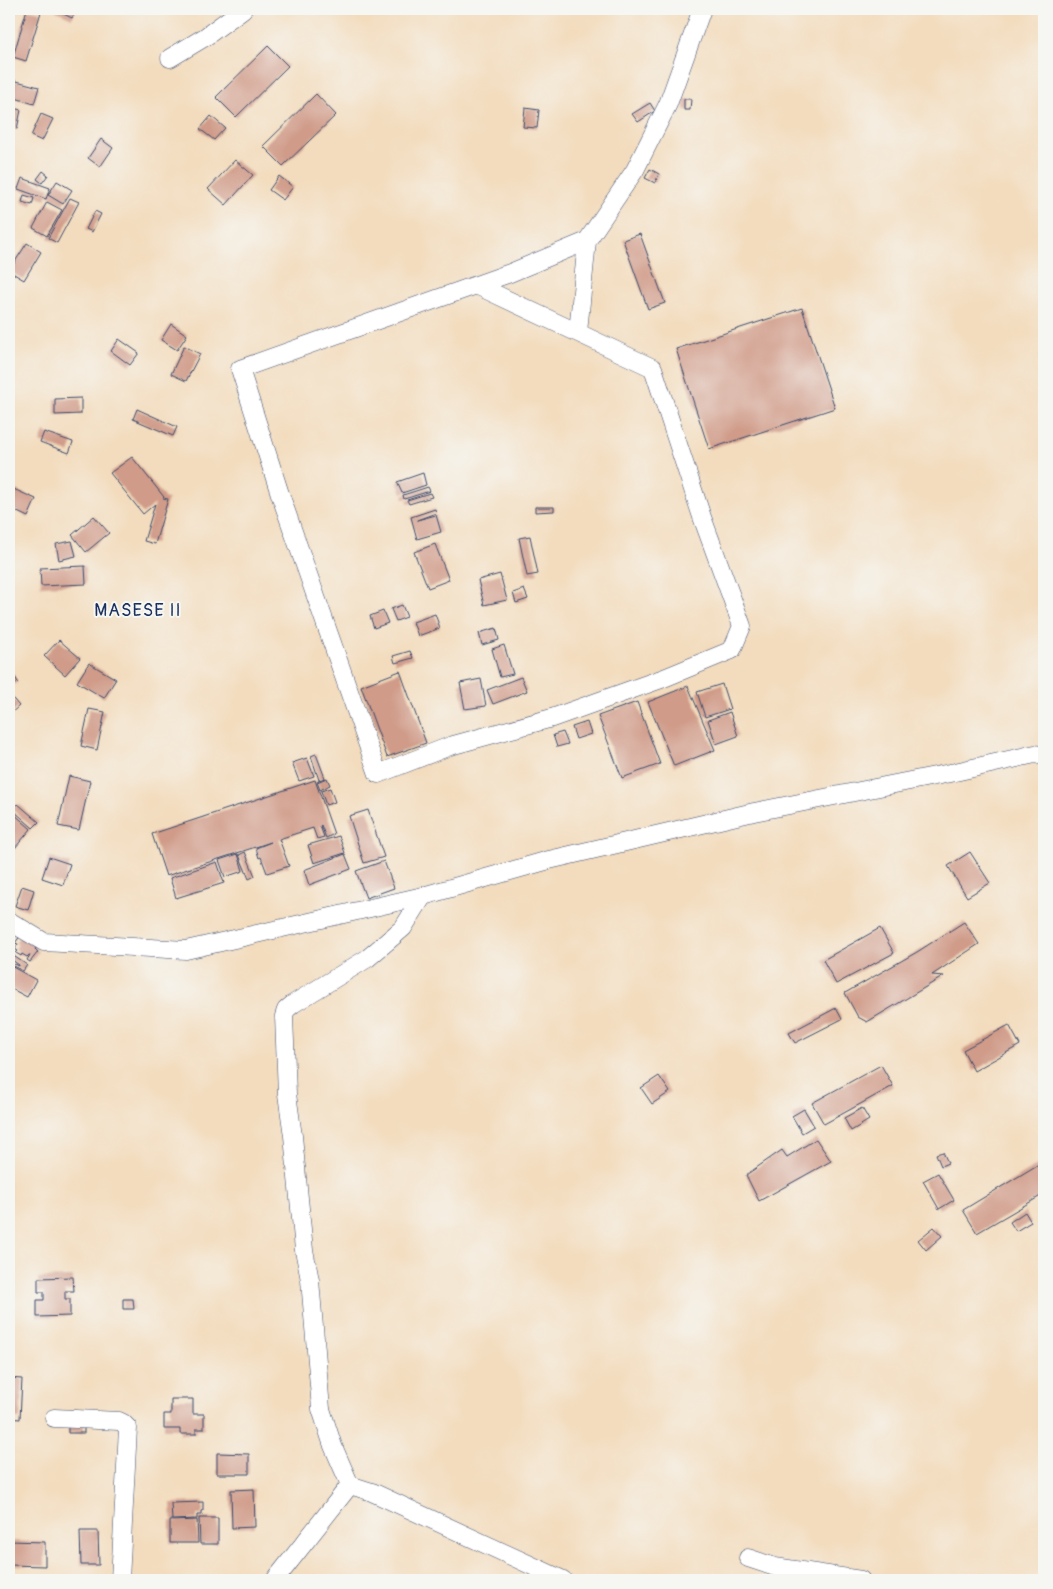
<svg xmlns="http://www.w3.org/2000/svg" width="1053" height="1589" viewBox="0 0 1053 1589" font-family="Pangolin,sans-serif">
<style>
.building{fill:#d09b89}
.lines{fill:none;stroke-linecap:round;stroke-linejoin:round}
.street-casing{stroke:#3b496c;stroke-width:19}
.street{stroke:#fff;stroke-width:18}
.labels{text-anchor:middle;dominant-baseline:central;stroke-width:4;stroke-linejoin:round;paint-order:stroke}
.quarter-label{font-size:18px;letter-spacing:1px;fill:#1b2f5e;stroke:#f6f6f2}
</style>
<rect width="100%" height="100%" fill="#f6f6f2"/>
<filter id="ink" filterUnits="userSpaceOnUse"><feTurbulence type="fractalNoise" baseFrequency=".02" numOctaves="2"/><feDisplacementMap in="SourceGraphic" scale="10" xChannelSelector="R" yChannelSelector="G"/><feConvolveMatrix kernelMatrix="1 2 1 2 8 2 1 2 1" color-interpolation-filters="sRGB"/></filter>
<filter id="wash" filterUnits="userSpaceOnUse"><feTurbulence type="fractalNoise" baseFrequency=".0096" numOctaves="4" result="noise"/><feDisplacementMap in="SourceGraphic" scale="20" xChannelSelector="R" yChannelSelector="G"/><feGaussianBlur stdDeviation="1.12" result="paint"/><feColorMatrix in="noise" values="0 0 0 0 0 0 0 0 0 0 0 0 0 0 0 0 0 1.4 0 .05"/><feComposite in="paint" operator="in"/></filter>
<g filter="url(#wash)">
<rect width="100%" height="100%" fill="#f3dcbd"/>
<g id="blocks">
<g class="building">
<polygon points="27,9 41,12 26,61 13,57"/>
<polygon points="56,9 77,9 72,18 55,10"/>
<polygon points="268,46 288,66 236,117 216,97"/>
<polygon points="9,79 39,87 34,104 9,96"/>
<polygon points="316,94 336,115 283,166 263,146"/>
<polygon points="684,99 691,99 690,110 684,110"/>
<polygon points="650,103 655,111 638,122 632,114"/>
<polygon points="9,107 21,110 17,129 9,127"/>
<polygon points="525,108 539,110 537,128 523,127"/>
<polygon points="41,114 53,119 42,141 31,136"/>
<polygon points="211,116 225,128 214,140 200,129"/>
<polygon points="101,139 113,148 100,167 88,158"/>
<polygon points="235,160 253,175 226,205 208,189"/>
<polygon points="650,169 659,174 655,183 645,178"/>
<polygon points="43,171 48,175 42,183 37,179"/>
<polygon points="279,176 293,187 283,200 269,190"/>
<polygon points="22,178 50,188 46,199 18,189"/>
<polygon points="57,181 72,190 63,204 48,195"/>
<polygon points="24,195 34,198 32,205 22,202"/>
<polygon points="70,198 79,202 57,243 48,238"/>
<polygon points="47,202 62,210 47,236 33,228"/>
<polygon points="95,211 101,214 92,232 86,229"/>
<polygon points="640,234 665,303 648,309 623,240"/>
<polygon points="27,243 41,252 24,280 9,271"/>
<polygon points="802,308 835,408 709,449 676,349"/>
<polygon points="171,324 187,335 177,350 161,340"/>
<polygon points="119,339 139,353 130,365 111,351"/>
<polygon points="184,346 200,354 186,381 171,374"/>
<polygon points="81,398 81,414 55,415 55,399"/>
<polygon points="137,409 177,427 173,436 133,419"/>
<polygon points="44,432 73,442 69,453 40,442"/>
<polygon points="132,457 164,497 163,498 168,499 155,544 144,541 155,504 143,514 110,473"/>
<polygon points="423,473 426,485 402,493 397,482"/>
<polygon points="9,487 36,499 28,517 9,508"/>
<polygon points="428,487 430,491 404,499 403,495"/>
<polygon points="430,493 432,497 409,504 407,500"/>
<polygon points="535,507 554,507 554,511 535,512"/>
<polygon points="435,509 436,513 417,520 436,515 441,532 417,539 411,517"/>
<polygon points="94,516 109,533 86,552 72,535"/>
<polygon points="530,536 538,574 527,576 519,538"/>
<polygon points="72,541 76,556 59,560 56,544"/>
<polygon points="435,544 449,580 428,588 414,552"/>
<polygon points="85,566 86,584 41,586 40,568"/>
<polygon points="500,574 507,600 484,605 478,580"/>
<polygon points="524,589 528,599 516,603 513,593"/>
<polygon points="402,605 407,617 396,621 391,609"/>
<polygon points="383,611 388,623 374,628 370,616"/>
<polygon points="435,614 440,628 418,636 413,622"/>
<polygon points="496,628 499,640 482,645 479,633"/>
<polygon points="59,640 80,658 65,675 44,656"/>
<polygon points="504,645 513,674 500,677 492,649"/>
<polygon points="410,651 413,658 395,663 393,656"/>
<polygon points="89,663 116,679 104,698 77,682"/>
<polygon points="400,671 426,743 387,757 361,686"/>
<polygon points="13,674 18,682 9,687 9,677"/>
<polygon points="521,677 527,691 493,704 487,690"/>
<polygon points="481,679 486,706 465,709 460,683"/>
<polygon points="722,684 730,709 705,717 697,692"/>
<polygon points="688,686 715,750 674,766 648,702"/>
<polygon points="9,694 19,706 9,715"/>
<polygon points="637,702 660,764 622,778 598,716"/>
<polygon points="89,709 105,712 97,750 81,746"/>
<polygon points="730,712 738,736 716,744 708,720"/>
<polygon points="587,722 591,734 576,739 572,727"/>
<polygon points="563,732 568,744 557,747 553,735"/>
<polygon points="316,754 325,778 319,780 311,756"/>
<polygon points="307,758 314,776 299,781 292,763"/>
<polygon points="69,776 90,781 79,830 58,826"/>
<polygon points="327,778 330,785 320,790 317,782"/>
<polygon points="315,780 334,834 326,838 321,825 320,826 324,837 317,839 313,828 279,839 289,866 267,873 261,857 259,858 256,848 271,842 166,876 152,834"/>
<polygon points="330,788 335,802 326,805 321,791"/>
<polygon points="18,804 39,822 33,828 13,810"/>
<polygon points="368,810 384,857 364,863 349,816"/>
<polygon points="12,812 31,829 9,855 9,815"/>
<polygon points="339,836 345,853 314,863 308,845"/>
<polygon points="245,852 255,876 249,879 239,855"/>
<polygon points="970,852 990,883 967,897 948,866"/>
<polygon points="238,854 243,871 225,877 219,860"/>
<polygon points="345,854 351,869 309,885 304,870"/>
<polygon points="49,857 70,864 63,885 42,878"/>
<polygon points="384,861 394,888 366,898 356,871"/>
<polygon points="217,862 224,883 176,898 170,878"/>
<polygon points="22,886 34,890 28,910 15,906"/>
<polygon points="964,922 979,944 932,975 944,976 867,1022 858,1017 845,993 917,952"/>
<polygon points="880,928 894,953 836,984 823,960"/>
<polygon points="21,935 37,946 35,949 38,952 30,962 27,960 30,955 29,955 27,957 22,954 21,956 16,953 18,951 15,949 18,944 15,943"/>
<polygon points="9,953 27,965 23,971 13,966 15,964 19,966 19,965 15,962 12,961 10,964 9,964"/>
<polygon points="9,965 36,980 27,997 10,988 9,991"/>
<polygon points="836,1008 842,1019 795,1043 789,1033"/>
<polygon points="1009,1025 1020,1045 974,1071 963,1050"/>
<polygon points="881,1065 893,1086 824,1124 812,1103"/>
<polygon points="659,1076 670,1092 652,1104 641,1088"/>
<polygon points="862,1108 869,1120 851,1131 844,1118"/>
<polygon points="804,1109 814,1126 802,1133 792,1116"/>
<polygon points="816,1139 831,1161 759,1201 746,1175 782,1150 787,1157"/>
<polygon points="943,1152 948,1163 941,1166 936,1154"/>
<polygon points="1044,1161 1044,1194 977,1233 963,1210"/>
<polygon points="938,1173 954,1200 939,1209 923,1181"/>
<polygon points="1025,1212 1031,1222 1016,1231 1010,1222"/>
<polygon points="934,1227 942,1236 926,1250 918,1240"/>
<polygon points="73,1277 74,1291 65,1291 65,1299 70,1299 70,1316 37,1317 37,1300 44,1300 44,1292 38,1292 38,1278"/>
<polygon points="123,1299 133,1299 134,1309 123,1309"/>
<polygon points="9,1378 22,1379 20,1419 9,1418"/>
<polygon points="171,1399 193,1399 193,1414 204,1414 204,1429 196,1429 196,1434 180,1434 180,1429 164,1429 164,1414 171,1414"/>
<polygon points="68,1421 84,1422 84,1433 68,1433"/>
<polygon points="217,1453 249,1454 249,1474 217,1474"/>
<polygon points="254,1489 255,1527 232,1528 231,1490"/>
<polygon points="203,1502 203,1511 202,1511 202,1515 197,1515 197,1519 172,1520 171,1503"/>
<polygon points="199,1518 218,1518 218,1544 200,1544"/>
<polygon points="197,1520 198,1543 170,1543 170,1521"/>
<polygon points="80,1531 98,1531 99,1565 81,1565"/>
<polygon points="9,1541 45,1542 45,1566 9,1565"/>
</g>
</g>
</g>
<g filter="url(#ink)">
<use href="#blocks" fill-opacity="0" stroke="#3b496c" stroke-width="1"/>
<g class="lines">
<defs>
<g id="street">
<polyline points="170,58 205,37 243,9"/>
<polyline points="476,285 653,368 702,517 742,626 732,650 664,678 552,718 450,746 378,774 280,494 240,369 510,273 587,241 635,170 668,104 702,9"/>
<polyline points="578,332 587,241"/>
<polyline points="9,921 44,942 186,950 423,896 549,860 754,812 955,772 1035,754 1044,756"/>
<polyline points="54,1418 119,1421 123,1423 128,1428 120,1580"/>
<polyline points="350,1485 333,1446 321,1409 310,1280 304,1250 293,1136 287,1094 284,1016 286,1010 293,1004 368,958 403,928 423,896"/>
<polyline points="748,1558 775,1567 861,1580"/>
<polyline points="275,1580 350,1485 372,1492 563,1580"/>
</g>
</defs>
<use href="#street" class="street-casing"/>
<use href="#street" class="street"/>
</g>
</g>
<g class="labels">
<g class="quarter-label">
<text x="138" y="610">MASESE II</text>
</g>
</g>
<rect width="1053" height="1589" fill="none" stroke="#f6f6f2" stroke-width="30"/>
</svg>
